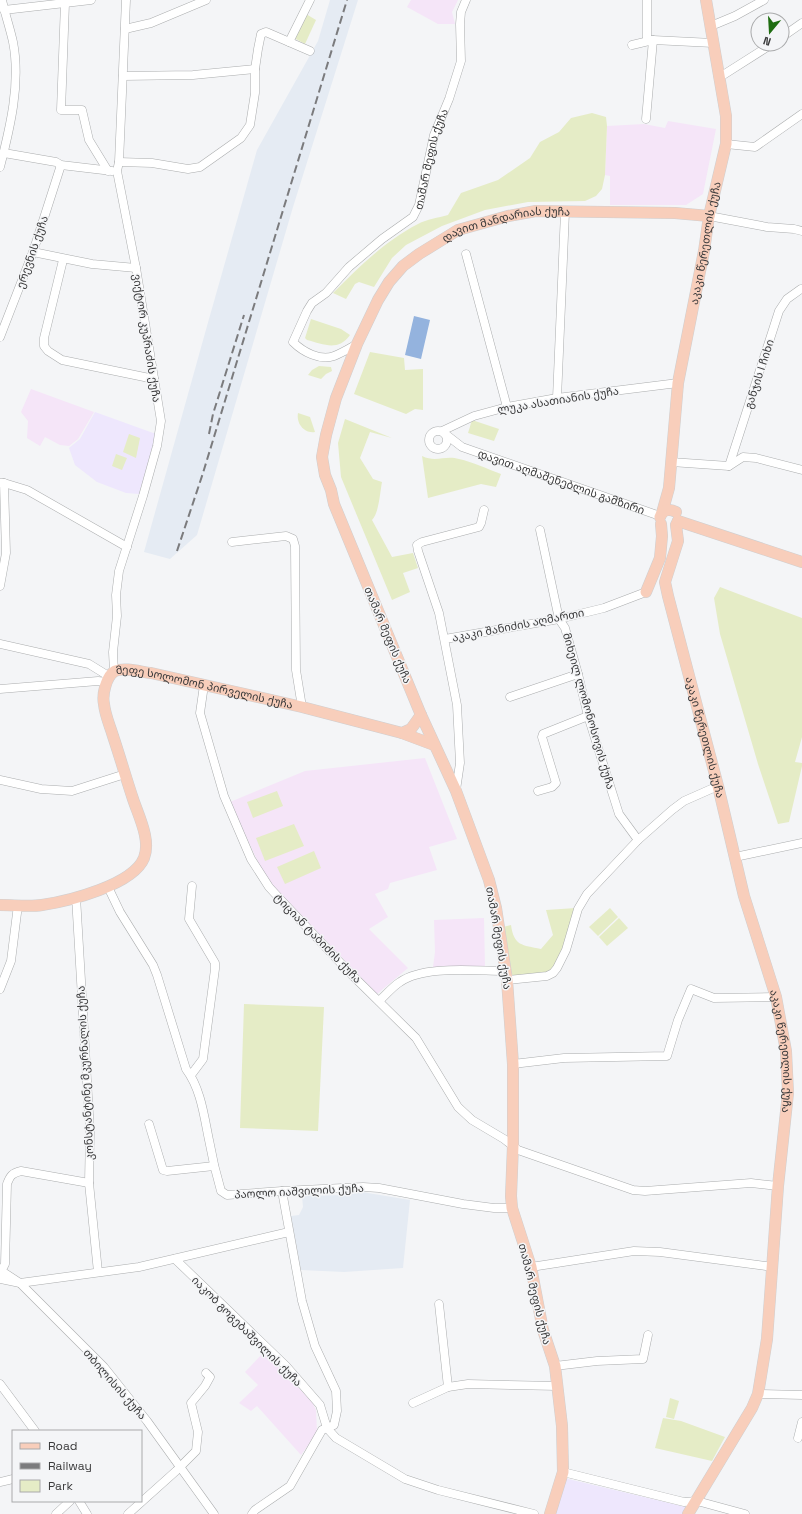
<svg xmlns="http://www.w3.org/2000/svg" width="802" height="1514" viewBox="0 0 802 1514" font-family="'Space Grotesk','Noto Sans Georgian',sans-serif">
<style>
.commercial{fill:#eee7fd}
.built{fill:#e5ebf3}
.education{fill:#f5e5f8}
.green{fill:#e5ecc6}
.water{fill:#94b3de}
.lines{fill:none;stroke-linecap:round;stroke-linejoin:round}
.minor-casing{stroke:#abadae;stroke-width:9}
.major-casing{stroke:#cfcfd0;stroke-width:12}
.minor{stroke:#fff;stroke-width:8}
.major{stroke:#f8cebb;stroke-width:11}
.rail{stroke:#7b7b7d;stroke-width:2;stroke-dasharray:8 4;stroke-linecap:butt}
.labels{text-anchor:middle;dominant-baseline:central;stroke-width:3;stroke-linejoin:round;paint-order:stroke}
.street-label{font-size:11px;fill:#39393a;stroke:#f4f5f7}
</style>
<rect width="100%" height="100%" fill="#f4f5f7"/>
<g class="commercial">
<polygon points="95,412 156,434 139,494 126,493 97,482 75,465 69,448 80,439"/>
<polygon points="564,1478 690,1508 686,1514 552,1514"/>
</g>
<g class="built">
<polygon points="330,0 358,0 293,207 197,535 170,559 144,552 207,326 257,150 318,41"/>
<polygon points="362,1192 410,1200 403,1268 344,1272 301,1270 291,1216 299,1215 303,1207 302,1196 345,1195"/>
</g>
<g class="education">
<polygon points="411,0 458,0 452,12 455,24 438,24 407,7"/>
<polygon points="668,121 716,129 703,194 686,205 610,205 610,176 605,175 607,126 644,124 665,128"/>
<polygon points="31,389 94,412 78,439 69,446 60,445 45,437 40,446 27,438 28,421 21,412"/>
<polygon points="425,758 457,839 429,847 437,870 390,883 388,889 375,894 388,917 369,929 408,968 377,994 265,877 230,802 305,771"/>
<polygon points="484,918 485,968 464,970 433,967 435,952 434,920"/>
<polygon points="264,1352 312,1402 316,1410 317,1433 301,1455 257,1406 251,1411 239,1403 258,1385 245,1372"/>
</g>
<g class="green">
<polygon points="306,14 316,20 305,44 294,38"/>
<path d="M592,113L606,117L607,126L605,175L602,189L596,196L585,201L528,202L485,210L442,226L406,245L392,258L374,287L359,282L355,284L346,299L333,293C359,267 385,241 418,224C427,219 438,218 448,215L461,193L498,180L530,158L540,142L559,132L571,118Z"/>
<path d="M311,319L341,329L350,335C338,352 323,344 307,340L305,338Z"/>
<polygon points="370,352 404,358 405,370 423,369 423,410 415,409 406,414 354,394"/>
<polygon points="319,366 331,367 332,371 326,374 321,379 308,375 312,370"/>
<path d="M298,413L310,417L315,432C304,434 296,423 298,413Z"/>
<path d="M345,419L392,438L370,432L360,458L373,479L382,482C380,492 379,513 372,520L392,557L413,553L418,568L403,573L410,592L392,600L341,477L338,443Z"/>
<polygon points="472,420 499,429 494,441 468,433"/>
<polygon points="129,434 140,438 136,458 123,452"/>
<polygon points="116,454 127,458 122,470 112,466"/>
<path d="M422,456C436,463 445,455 459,459C473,462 487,469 501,474L496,487L481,484L428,498Z"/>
<polygon points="720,587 802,618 802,737 795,762 802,763 802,766 789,822 778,824 758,764 720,634 714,598"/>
<polygon points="277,791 283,806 253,818 247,802"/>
<polygon points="294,824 304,846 265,861 256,838"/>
<polygon points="314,851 321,868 285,884 277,867"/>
<path d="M576,908C570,926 564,963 547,973C540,976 518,975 509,975L503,927L511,925C514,946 522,945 541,949L553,935L546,910Z"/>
<polygon points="610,908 618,917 598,936 589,927"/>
<polygon points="619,918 628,928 607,946 599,937"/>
<polygon points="244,1004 324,1007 318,1131 240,1128"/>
<polygon points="670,1398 679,1401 674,1419 666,1417"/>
<polygon points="663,1418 681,1421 725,1437 712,1461 655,1448"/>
</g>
<polygon class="water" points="414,316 430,320 421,359 405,355"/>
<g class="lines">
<defs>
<g id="minor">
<polyline points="647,0 647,41"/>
<polyline points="65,3 61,110 82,110 89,140 108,171"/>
<polyline points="4,10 91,0"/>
<polyline points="711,26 735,16 764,0"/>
<polyline points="125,29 151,23 206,0"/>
<polyline points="782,37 802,23"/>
<polyline points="289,42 310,0"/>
<polyline points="632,45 653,40 713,43"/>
<polyline points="123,76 193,75 255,69"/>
<polyline points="720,77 772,44"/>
<polyline points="646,119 653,40"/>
<polyline points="726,144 755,147 802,114"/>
<polyline points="4,153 56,162 61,165 112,171"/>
<polyline points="119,162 152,163 188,169 200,167 241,138 250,125 255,93 255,69 258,49 261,34 266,32 310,51"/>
<path d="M0,167C10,128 21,83 13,42C10,28 5,14 2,0"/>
<polyline points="709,216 767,227 794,229 802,231"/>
<polyline points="33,252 92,264 136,268"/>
<polyline points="466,254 507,407"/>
<polyline points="63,260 44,338 44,346 48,351 62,360 154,379"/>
<polyline points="0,337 33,252 61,165"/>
<path id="s1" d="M357,344C350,348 342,353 334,356C320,361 303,352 293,342L307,311L312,303L326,293L349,267L382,239L413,217L419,205L434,135L449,99L461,61L460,24L461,12L466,0"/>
<polyline points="557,398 565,212"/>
<circle cx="438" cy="440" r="9"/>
<polyline points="442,431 474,416 507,407 557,398 678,383"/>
<path id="s2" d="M444,433L462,447L660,516"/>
<polyline points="671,462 729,466 743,457 756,458 802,470"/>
<polyline points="729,466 779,311 787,299 801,289"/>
<polyline points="4,483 27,490 127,547"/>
<polyline points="540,530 559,619 565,628 578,674 588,716 619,814 638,840"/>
<polyline points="232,542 286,536 293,539 295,546 296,670 302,707"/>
<polyline points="0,586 6,553 4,483 1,483"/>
<polyline points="445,639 559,619 604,608 646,592"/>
<polyline points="0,644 89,664 110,677"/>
<polyline points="114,672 113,652 117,616 116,595 119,571 143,496 157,446 161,421 136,268 117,171 119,162 126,0"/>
<polyline points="204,685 200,713 224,796 251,859 269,887 280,899 352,975 416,1038 458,1107 472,1120 504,1139 518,1150 633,1190 645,1191 751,1183 778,1186"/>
<polyline points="0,689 98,681 107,682"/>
<polyline points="510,697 578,674"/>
<polyline points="0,780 41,789 72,791 125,774"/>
<polyline points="456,790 460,763 457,705 439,613 418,551 417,545 422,542 479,527 481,523 484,510"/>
<polyline points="538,791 552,787 556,783 542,737 543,734 588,716"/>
<polyline points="735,857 802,843"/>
<path d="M108,887L120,912L153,965L157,975L186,1069C201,1089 204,1116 209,1140C212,1157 216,1174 221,1191L227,1195L282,1191L363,1187L379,1188L463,1204L494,1208H512"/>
<polyline points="76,897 90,1131 89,1183 98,1272"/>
<polyline points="507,980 547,976 553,973 557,968 566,950 578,909 587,894 638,840 672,810 684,801 718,786"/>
<polyline points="0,989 11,961 18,905"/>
<path d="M379,1001C386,995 392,987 400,982C424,965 476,971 505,971"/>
<polyline points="513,1064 564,1058 667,1056 678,1020 691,989 714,998 776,997"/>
<polyline points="191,1075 203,1059 215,969 215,963 189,919 192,886"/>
<polyline points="149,1124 163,1170 167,1171 214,1166"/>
<polyline points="175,1259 286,1366 320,1405 327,1428 336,1438 405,1479 438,1490 534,1514"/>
<polyline points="531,1267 634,1251 660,1252 773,1267"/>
<polyline points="0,1270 20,1283 104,1367 147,1421 214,1514"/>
<path d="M0,1273L5,1264L7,1184C10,1176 12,1173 21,1171L89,1183"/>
<polyline points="0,1279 20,1283 139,1267 289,1232"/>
<polyline points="439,1304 448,1387"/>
<polyline points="555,1366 597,1361 643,1359 648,1335"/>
<polyline points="0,1384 35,1431"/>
<polyline points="758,1394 802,1395"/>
<polyline points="413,1403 448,1387 468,1384 558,1386"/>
<polyline points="798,1438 802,1422"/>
<polyline points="563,1472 684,1502 697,1501 745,1514"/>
<polyline points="0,1482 13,1479"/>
<polyline points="79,1501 87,1514"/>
<polyline points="56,1514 70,1501"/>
<polyline points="128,1514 176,1471 196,1451 198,1432 191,1403 205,1386 210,1377 206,1373"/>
<polyline points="252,1514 255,1510 290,1486 322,1430 334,1425 337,1411 336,1391 315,1346 302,1301 282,1191"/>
</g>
<g id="major">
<path id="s3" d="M662,513L669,488L678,383L704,251L709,216L726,144V116L706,0"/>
<path d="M660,517C662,510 669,508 676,512"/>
<path id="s4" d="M678,521L676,525L678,541L665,582L668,596L718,786L744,896L776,997L786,1051L788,1093L778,1186L767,1339L758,1394L752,1408L688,1514"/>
<polyline points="678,521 802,562"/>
<polyline points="646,592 660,558 662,536 661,524"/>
<polyline points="402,733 434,745"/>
<path id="s5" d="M0,905C14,905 29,907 42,905C69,901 133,885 144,858C151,840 139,817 133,799C126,778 120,757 113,736C110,726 105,715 104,704C102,695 106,676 115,671C125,667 141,672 151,673L302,707L402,733L411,729L421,715"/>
<path id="s6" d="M550,1514L563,1472L562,1426L555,1366L543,1330L531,1267L512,1208L511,1196L513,1145V1064L507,980L496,908L489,880L456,791L421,715L334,504L331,490L325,475L322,457L326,435L336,398L357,344L378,300L389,282L403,266L419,254L458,230L508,216L536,211L675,213L709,216"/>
</g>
</defs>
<use href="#minor" class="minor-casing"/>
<use href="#major" class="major-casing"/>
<use href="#minor" class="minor"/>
<use href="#major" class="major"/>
<g class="rail">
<polyline points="209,434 213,414 244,315"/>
<polyline points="177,551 203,473 347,0"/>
</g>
</g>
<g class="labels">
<g class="street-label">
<text stroke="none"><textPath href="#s1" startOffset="309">თამარ მეფის ქუჩა</textPath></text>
<text stroke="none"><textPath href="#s6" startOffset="1424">დავით მანდარიას ქუჩა</textPath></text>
<text stroke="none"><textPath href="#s3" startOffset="274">აკაკი წერეთლის ქუჩა</textPath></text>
<text transform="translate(32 252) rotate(-71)">ერევნის ქუჩა</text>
<text transform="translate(147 338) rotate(81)">ვიქტორ კუპრაძის ქუჩა</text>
<text transform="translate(759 374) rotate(-72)">განჯის I ჩიხი</text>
<text transform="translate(558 400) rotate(-9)">ლუკა ასათიანის ქუჩა</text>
<text stroke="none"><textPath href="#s2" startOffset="128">დავით აღმაშენებლის გამზირი</textPath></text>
<text transform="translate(518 625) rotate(-11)">აკაკი შანიძის აღმართი</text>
<text transform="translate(388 635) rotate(67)">თამარ მეფის ქუჩა</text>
<text stroke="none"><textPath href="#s5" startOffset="446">მეფე სოლომონ პირველის ქუჩა</textPath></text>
<text transform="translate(589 711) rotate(74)">მიხეილ ლომონოსოვის ქუჩა</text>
<text stroke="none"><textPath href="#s4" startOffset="224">აკაკი წერეთლის ქუჩა</textPath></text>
<text transform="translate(318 938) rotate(46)">ტიციან ტაბიძის ქუჩა</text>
<text transform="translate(499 938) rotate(80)">თამარ მეფის ქუჩა</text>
<text stroke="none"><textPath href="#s4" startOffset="548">აკაკი წერეთლის ქუჩა</textPath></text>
<text transform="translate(85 1073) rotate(-93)">კონსტანტინე მკურნალის ქუჩა</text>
<text transform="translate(299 1191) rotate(-3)">პაოლო იაშვილის ქუჩა</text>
<text transform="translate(535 1294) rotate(76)">თამარ მეფის ქუჩა</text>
<text transform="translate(247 1331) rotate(45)">იაკობ გოგებაშვილის ქუჩა</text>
<text transform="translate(115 1384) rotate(49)">თბილისის ქუჩა</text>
</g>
</g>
<rect x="12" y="1430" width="130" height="72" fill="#f4f5f7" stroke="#a9aaab"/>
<rect x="20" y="1443" width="20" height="6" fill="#f8cebb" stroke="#a9aaab"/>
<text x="48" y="1450" font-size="12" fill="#39393a">Road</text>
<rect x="20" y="1463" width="20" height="6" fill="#7b7b7d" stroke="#a9aaab"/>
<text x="48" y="1470" font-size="12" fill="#39393a">Railway</text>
<rect x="20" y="1480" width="20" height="12" fill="#e5ecc6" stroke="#a9aaab"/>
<text x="48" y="1490" font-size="12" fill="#39393a">Park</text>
<g transform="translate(770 32) rotate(198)"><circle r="19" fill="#f4f5f7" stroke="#a9aaab"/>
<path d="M0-3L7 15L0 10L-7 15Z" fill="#1f6d11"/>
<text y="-6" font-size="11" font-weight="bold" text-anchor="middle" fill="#39393a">N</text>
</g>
</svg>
